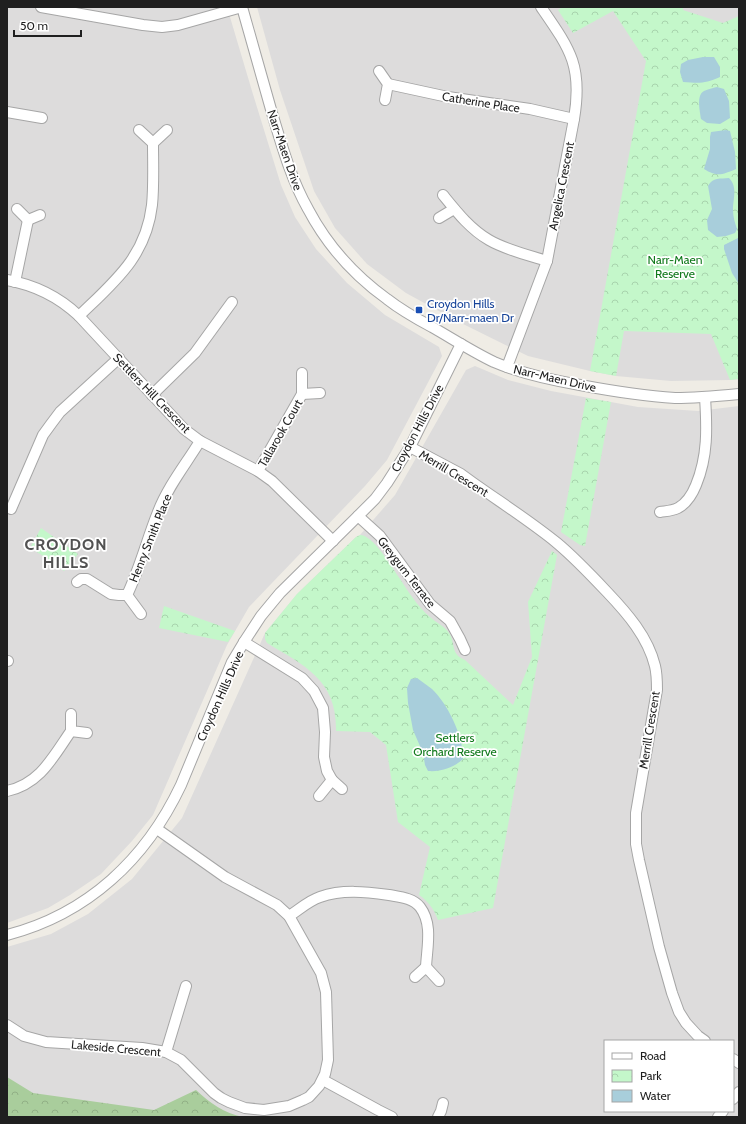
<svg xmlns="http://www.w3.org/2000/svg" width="746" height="1124" viewBox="0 0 746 1124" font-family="Cabin,sans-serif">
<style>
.residential{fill:#dddcdc;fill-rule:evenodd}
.forest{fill:url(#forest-crowns)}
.park{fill:url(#park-crowns)}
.water{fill:#a8cedb}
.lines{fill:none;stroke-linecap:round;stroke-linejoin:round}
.minor-casing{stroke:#a6a6a6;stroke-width:12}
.minor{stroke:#fff;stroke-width:10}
.transit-dot{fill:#1a4fb4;stroke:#fff;stroke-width:1.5}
.labels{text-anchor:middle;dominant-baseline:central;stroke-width:3.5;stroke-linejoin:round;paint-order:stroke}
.street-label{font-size:12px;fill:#1f1f1f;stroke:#fff}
.park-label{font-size:12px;fill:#10791b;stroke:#fff}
.transit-label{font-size:12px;fill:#164399;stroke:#fff;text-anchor:start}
.district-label{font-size:16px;font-weight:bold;letter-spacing:1px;fill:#525252;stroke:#fff}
</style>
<defs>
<pattern id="forest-crowns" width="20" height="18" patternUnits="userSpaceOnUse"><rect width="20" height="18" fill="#a9cd9c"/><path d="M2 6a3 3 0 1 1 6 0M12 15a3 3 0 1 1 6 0" fill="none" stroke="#91b086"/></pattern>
<pattern id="park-crowns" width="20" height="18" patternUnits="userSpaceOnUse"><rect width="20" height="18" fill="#c4f7ca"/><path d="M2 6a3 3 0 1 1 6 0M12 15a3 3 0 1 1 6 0" fill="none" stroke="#a8d3ad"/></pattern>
</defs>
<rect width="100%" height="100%" fill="#efece5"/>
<g class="residential">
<polygon points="7,7 227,7 252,91 281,185 295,217 316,249 347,283 385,315 439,347 442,356 387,460 365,486 249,607 227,645 153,815 132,841 101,874 70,895 48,908 7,923"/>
<polygon points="257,7 739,7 739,379 730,380 671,381 616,376 590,371 528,356 459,322 406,293 367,264 335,228 314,191 280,90"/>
<path d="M475,366L508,380L551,391L638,407L698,411L739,406V1117H7V947L51,934L88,914L132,879L182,818L265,633L297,594L356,537L360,535L395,495L466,370ZM605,1041H733V1111H605Z"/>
</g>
<path class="forest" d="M7,1077L33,1093L154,1110L196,1090C210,1103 224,1113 243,1117H7Z"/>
<g class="park">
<polygon points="563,7 683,7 683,10 723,23 739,16 739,379 730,380 711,334 624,331 616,376 590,371 646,61 613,11 573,33 558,10"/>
<polygon points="586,398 611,402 585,546 580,545 561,532"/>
<polygon points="41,528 78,554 64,571 50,560 30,548"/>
<path d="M360,535C373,535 391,566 398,576C408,591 417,606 430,617C436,623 445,626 449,633C456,644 450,654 465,660L513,705L532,657L528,602L552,551L557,555L493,908L438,920C434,909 428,901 419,895L430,847L398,822L386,745L370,732L336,731C337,680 305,666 267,643L265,639V633L297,594L356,537Z"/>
<polygon points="164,606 235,631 228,642 159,628"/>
</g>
<g class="water">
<path d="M703,57H714L720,67V77C705,84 699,83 683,82L680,72L681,64L688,60Z"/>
<path d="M717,87L724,89L729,101L730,118L720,124L707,123L701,119C700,111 696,95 704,91C708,89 713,88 717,87Z"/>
<path d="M726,130L730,131L735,152L736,169C722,175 717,177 704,169L710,149V137L711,132Z"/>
<path d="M729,178C738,187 733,199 733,210C733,217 735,223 737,229L735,233L726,236L717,237L708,230L707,220L712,209L708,186C713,177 720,179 729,178Z"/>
<polygon points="738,238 739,238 739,284 732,273 724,249 724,245"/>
<path d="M417,678C422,682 427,685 432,689C448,704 464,738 463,759C453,768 441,772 428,771L425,765L423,753L413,730L408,703L407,688L411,679Z"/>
</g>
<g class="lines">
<defs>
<g id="minor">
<polyline points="41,7 143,25 162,27 178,25 242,7"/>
<path d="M242,7C252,42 262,78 272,113C282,146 291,179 308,209C327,245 355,276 387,299C401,310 417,319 432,327C453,339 473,352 494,362C522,374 551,380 580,385C612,391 643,396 675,398C696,398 718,396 739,394"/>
<polyline points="379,71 388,84 385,100"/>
<polyline points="388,84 448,97 530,109 574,119"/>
<polyline points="7,112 42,118"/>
<polyline points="139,130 153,143 167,130"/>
<path d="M443,195C456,211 470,229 489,240C506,250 528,255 547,261"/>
<polyline points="17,209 28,220 40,215"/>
<polyline points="439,218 454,209"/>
<path d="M7,280C35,285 58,296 79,316L184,429L200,441L258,471L272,481L333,541"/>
<polyline points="15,282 28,220"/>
<path d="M79,316C114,282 146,257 152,205C154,185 153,163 153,143"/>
<path d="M507,367L547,261L574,119C583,66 570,49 541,7"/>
<polyline points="302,373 302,394 320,393"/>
<polyline points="152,395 195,353 232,302"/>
<path d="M410,447L461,474L472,482C500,502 530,521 557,543C575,558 591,575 607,592C627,613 648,637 655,666C657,674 657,682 657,690L636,813V844L639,860L659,947L672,993L679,1012L686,1023L698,1036L705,1041"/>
<polyline points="258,471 302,394"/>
<polyline points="11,509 43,435 51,424 60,412 119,358"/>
<path d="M660,512C666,511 672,511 678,508C687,503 692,495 696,485C708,456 707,428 705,397"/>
<polyline points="358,516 380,536 430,604 450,621 460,639 465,650"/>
<path d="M77,582L81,579H87L111,594L119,595H127C140,568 147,539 158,512C168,486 186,464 200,441"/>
<polyline points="127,595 141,614"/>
<polyline points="244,642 302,678 314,691 323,708 325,732 324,757 327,771 332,780 342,789"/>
<polyline points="7,661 8,661"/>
<polyline points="71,714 71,731 87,733"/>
<path d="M7,791C40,784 53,757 71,731"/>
<polyline points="319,796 332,780"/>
<path d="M289,916C299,910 308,901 320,897C343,889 366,892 389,895C400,897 413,898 420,907C433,924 427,947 426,967"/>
<path d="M7,935C88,914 146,859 181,785L232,662L244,642L261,616L280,593L358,516L375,499L387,483L410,447L461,344"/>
<polyline points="415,977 426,967 439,981"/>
<polyline points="7,1025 24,1036 46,1042 142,1048 166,1052 181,1060 214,1093 221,1098 229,1102 245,1108 264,1110 289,1106 303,1100 309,1097 319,1086 325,1074 328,1060 326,992 321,973 289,916 277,905 225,877 157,829"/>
<polyline points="166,1052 186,986"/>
<polyline points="733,1059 739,1063"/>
<polyline points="323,1080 378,1110 392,1117"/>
<polyline points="733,1099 739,1092"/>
<polyline points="438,1117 441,1111 443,1103"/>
<polyline points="718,1117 723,1111"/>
</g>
</defs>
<use href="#minor" class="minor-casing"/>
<use href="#minor" class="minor"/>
</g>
<rect class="transit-dot" x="415" y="306" width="8" height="8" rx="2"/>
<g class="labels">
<g class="street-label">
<text transform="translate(481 102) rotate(9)">Catherine Place</text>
<text transform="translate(285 150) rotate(71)">Narr-Maen Drive</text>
<text transform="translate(561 186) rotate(-79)">Angelica Crescent</text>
<text transform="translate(555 378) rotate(13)">Narr-Maen Drive</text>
<text transform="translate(152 393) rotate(46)">Settlers Hill Crescent</text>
<text transform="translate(417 428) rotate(-62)">Croydon Hills Drive</text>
<text transform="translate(280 433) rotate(-60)">Tallarook Court</text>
<text transform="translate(454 473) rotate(31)">Merrill Crescent</text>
<text transform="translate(150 538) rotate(-68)">Henry Smith Place</text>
<text transform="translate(407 572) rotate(52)">Greygum Terrace</text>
<text transform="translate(220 696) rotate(-66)">Croydon Hills Drive</text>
<text transform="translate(649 730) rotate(-81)">Merrill Crescent</text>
<text transform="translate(116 1048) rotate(5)">Lakeside Crescent</text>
</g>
<g class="park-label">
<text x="675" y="259">Narr-Maen<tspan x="675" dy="14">Reserve</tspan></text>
<text x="455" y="737">Settlers<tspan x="455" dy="14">Orchard Reserve</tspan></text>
</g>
<g class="transit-label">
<text x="427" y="303">Croydon Hills<tspan x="427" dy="14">Dr/Narr-maen Dr</tspan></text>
</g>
<g class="district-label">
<text x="66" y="544">CROYDON<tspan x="66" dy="18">HILLS</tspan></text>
</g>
</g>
<rect width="746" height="1124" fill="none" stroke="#1f1f1f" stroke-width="16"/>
<rect x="604" y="1040" width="130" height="72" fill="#ffffff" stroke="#a5a5a5"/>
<rect x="612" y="1053" width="20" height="6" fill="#ffffff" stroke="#a5a5a5"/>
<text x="640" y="1060" font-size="12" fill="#1f1f1f">Road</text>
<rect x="612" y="1070" width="20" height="12" fill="url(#park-crowns)" stroke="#a5a5a5"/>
<text x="640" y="1080" font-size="12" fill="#1f1f1f">Park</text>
<rect x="612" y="1090" width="20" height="12" fill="#a8cedb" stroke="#a5a5a5"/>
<text x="640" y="1100" font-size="12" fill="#1f1f1f">Water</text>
<path d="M14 30v6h67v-6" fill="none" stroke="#1f1f1f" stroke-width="2"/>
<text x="20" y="30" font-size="12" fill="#1f1f1f" stroke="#ffffff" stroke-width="3" paint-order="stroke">50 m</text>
</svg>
